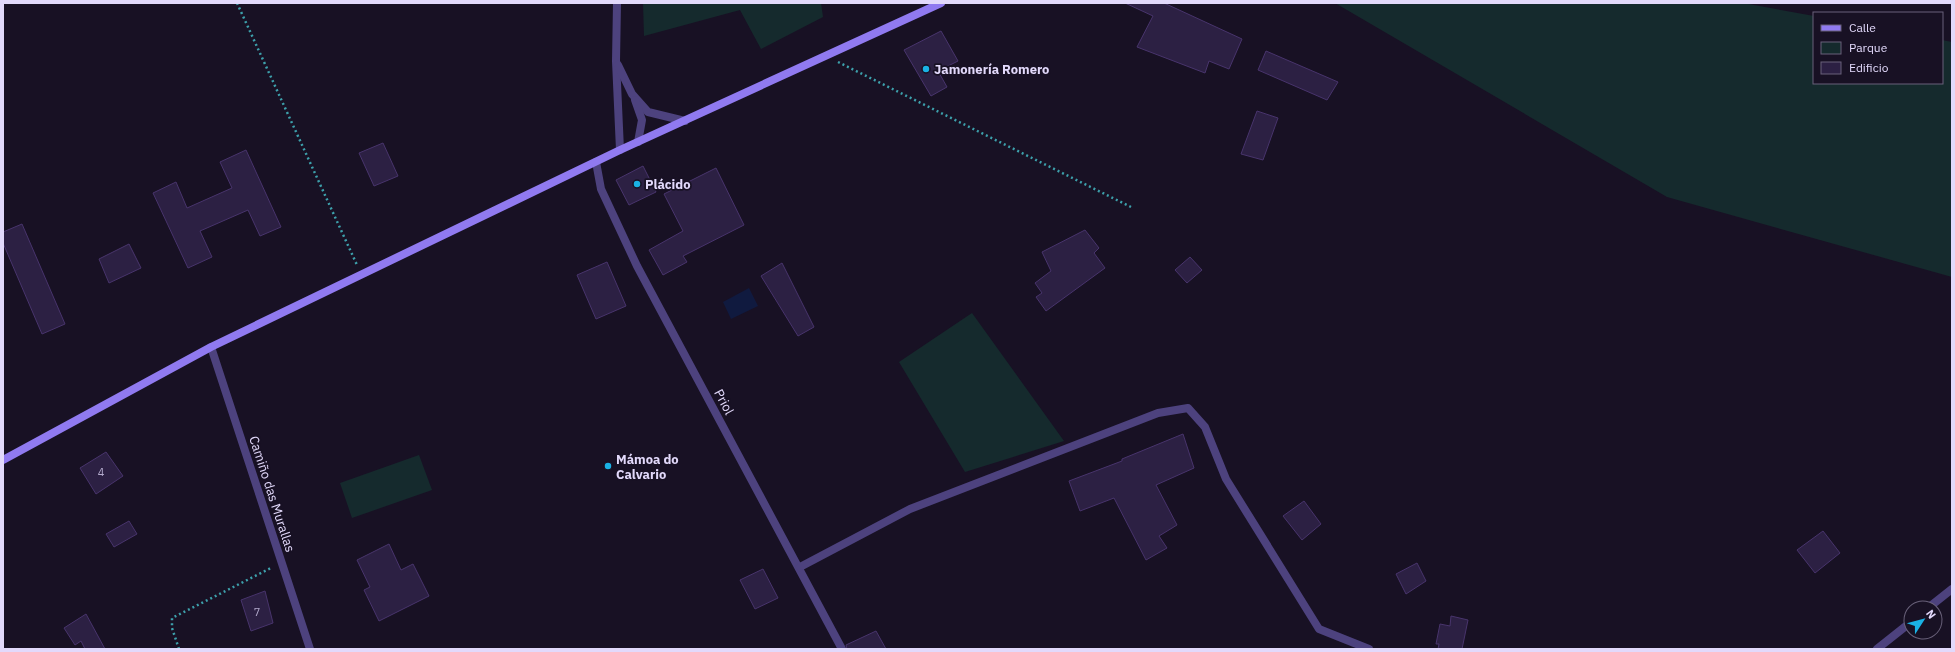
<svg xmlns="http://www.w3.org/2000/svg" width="1955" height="652" viewBox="0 0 1955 652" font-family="'IBM Plex Sans',sans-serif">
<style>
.green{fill:#152a2d}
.water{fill:#101a3f}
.building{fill:#2c2043;stroke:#48346c}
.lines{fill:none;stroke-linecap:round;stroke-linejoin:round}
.path{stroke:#3da0ab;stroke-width:2.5;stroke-dasharray:2 3;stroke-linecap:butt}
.street{stroke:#4d427e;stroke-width:8}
.secondary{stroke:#907af0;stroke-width:8}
.poi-dot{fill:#1ab2e5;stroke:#181124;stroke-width:1.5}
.labels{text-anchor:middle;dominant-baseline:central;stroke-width:3.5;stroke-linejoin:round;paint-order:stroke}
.number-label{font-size:11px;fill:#b4abcd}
.poi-label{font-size:13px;font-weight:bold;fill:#e2d9fb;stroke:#181124;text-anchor:start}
.street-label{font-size:13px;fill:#e2d9fb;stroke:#181124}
</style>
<rect width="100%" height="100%" fill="#181124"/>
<g class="green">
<polygon points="643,3 821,3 823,17 761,49 740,10 644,36"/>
<polygon points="1335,3 1743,3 1814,16 1814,83 1942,83 1942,40 1952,42 1952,277 1667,197"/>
<polygon points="972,313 1064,441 965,472 899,362"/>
<polygon points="419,455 432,490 352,518 340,483"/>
</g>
<polygon class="water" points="749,288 758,306 731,319 723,302"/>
<g class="building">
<polygon points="1125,3 1164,3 1242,39 1229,69 1209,61 1205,73 1137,47 1153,16"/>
<polygon points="941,31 958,61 938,71 947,87 931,96 904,50"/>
<polygon points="1266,51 1338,82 1327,100 1258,70"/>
<polygon points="1257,111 1278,118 1263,160 1241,154"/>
<polygon points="383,143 398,176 374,186 359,153"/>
<polygon points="246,150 281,227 260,236 248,210 200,231 212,257 188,268 153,193 176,182 187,208 232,188 220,162"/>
<polygon points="643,166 656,192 629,205 616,180"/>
<polygon points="716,168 744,225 683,256 687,262 663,275 649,250 683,231 664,194"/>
<polygon points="22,224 65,324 42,334 3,243 3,232"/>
<polygon points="1085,230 1099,248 1094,253 1105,268 1046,311 1036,297 1042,293 1035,283 1051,271 1042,252"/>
<polygon points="129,244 141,268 109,283 99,259"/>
<polygon points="1190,257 1202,270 1187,283 1175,270"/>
<polygon points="607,262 626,306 596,319 577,275"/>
<polygon points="782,263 814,327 798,336 761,276"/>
<polygon points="1183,434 1194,468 1156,485 1177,525 1159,536 1167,548 1146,560 1114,498 1080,511 1069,481 1122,461 1122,459"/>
<polygon points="106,452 123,476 96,494 80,468"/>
<polygon points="1304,501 1321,524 1302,540 1283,516"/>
<polygon points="129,521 137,534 114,547 106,534"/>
<polygon points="1823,531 1840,553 1815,573 1797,550"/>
<polygon points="389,544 401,570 413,564 429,596 379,621 364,590 370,587 357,560"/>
<polygon points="1417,563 1426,581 1406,594 1396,574"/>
<polygon points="763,569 778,598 755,609 740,580"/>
<polygon points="265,591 273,623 251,631 241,600"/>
<polygon points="86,614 105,649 85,649 81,641 75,645 64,628"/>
<polygon points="1451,616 1468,620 1462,649 1438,649 1439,644 1436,644 1440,624 1450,626"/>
<polygon points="876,631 886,649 847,649 846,645"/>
</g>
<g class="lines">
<g class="path">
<polyline points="237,3 357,265"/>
<polyline points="838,62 1131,207"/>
<polyline points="179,649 172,628 172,618 271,568"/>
</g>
<g class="street">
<polyline points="617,3 616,61 620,150"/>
<polyline points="618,65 632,94 648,112 685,121"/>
<polyline points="635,100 642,120 638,142"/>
<polyline points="596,162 601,189 637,266 842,649"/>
<polyline points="211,347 310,649"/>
<polyline points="800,567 910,509 1158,413 1188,408 1205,427 1226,479 1319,629 1369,649"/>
<polyline points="1928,608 1952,589"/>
<polyline points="1877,649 1911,622"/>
</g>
<polyline class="secondary" points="3,460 211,347 620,150 941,3"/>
</g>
<g class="poi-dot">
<circle cx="926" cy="69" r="4"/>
<circle cx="637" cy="184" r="4"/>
<circle cx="608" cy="466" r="4"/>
</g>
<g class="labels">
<g class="number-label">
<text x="101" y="472">4</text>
<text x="257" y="612">7</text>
</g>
<g class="poi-label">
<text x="934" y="69">Jamonería Romero</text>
<text x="645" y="184">Plácido</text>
<text x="616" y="459">Mámoa do<tspan x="616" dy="15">Calvario</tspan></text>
</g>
<g class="street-label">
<text transform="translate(724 402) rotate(62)">Priol</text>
<text transform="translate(272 494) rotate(72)">Camiño das Murallas</text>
</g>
</g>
<rect width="1955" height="652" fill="none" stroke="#e2d9fb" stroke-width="8"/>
<rect x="1813" y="12" width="130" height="72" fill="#181124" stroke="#69617a"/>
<rect x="1821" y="25" width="20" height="6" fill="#907af0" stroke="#69617a"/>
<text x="1849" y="32" font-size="12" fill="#e2d9fb">Calle</text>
<rect x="1821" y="42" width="20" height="12" fill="#152a2d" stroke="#69617a"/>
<text x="1849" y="52" font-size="12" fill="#e2d9fb">Parque</text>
<rect x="1821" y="62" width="20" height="12" fill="#2c2043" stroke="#69617a"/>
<text x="1849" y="72" font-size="12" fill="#e2d9fb">Edificio</text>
<g transform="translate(1923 620) rotate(54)"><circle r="19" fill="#181124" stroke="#69617a"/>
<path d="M0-3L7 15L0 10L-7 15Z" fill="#1ab2e5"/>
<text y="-6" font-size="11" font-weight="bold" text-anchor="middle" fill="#e2d9fb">N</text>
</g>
</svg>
